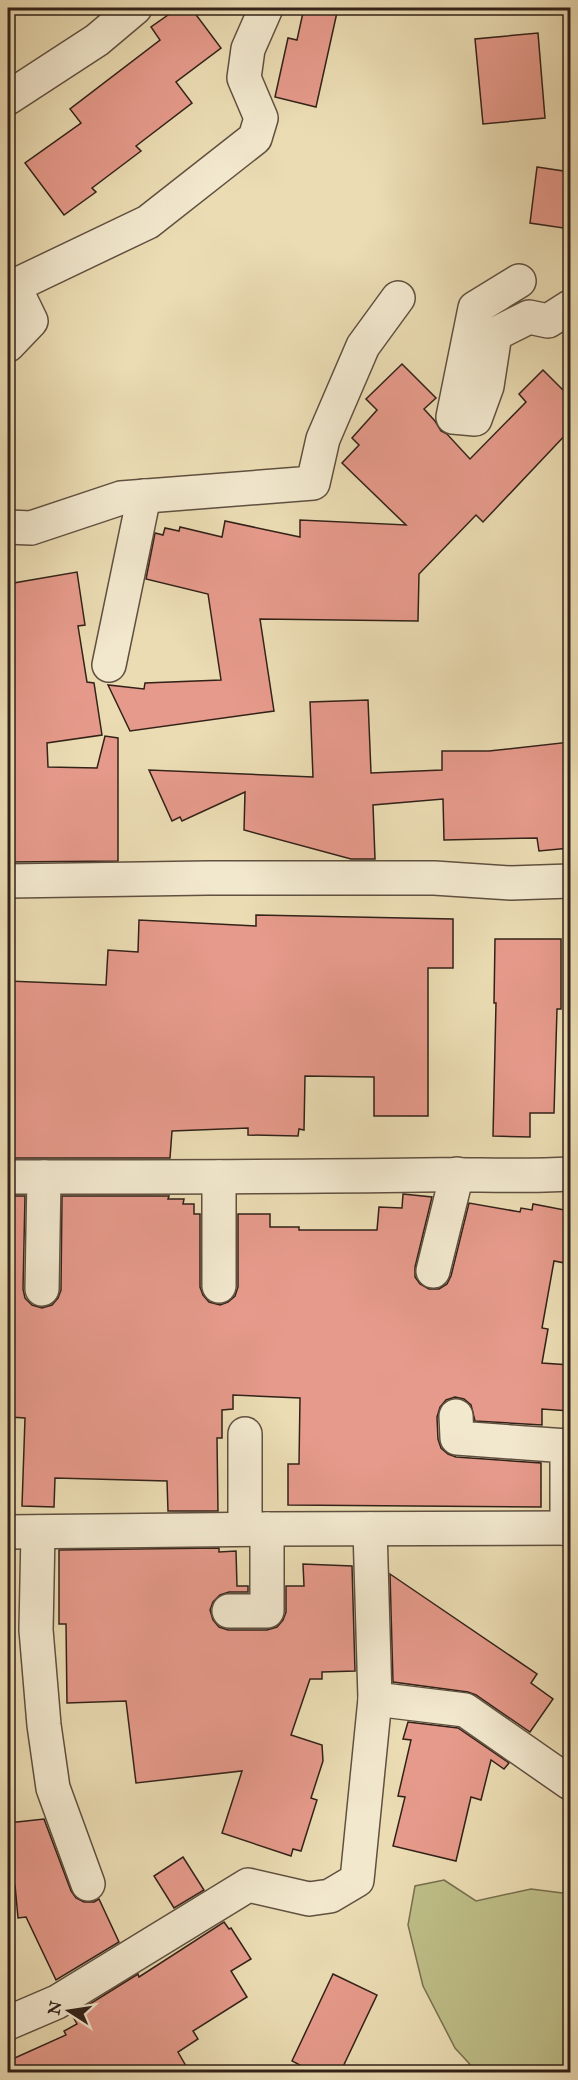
<svg xmlns="http://www.w3.org/2000/svg" width="578" height="2080" viewBox="0 0 578 2080" font-family="'IM FELL Great Primer',serif">
<style>
.green{fill:#bebe88;stroke:#787050;stroke-width:1.5}
.building{fill:#e69a8b;stroke:#322219;stroke-width:1.5}
.lines{fill:none;stroke-linecap:round;stroke-linejoin:round}
.minor-casing{stroke:#605040;stroke-width:36}
.minor{stroke:#f2e8ce;stroke-width:33}
</style>
<rect width="100%" height="100%" fill="#ebdcb3"/>
<filter id="stains"><feTurbulence type="fractalNoise" baseFrequency=".00333" numOctaves="4"/><feColorMatrix values="0 0 0 0 .2 0 0 0 0 .09 0 0 0 0 .02 0 0 0 .5 -.17"/></filter>
<radialGradient id="worn" r=".72"><stop offset=".6" stop-color="#630" stop-opacity="0"/><stop offset="1" stop-color="#630" stop-opacity=".3"/></radialGradient>
<polygon class="green" points="444,1880 476,1901 531,1889 570,1894 570,2072 477,2072 455,2048 423,1986 408,1925 415,1886"/>
<g class="building">
<polygon points="178,8 191,8 221,48 176,82 192,103 136,146 141,151 92,188 96,192 64,215 25,163 81,123 70,109 160,40 151,27"/>
<polygon points="304,8 338,8 316,107 275,97 288,38 297,40"/>
<polygon points="538,33 545,118 483,124 475,39"/>
<polygon points="537,167 570,172 570,229 530,223"/>
<polygon points="402,364 436,398 424,409 435,421 441,431 447,434 470,459 526,402 519,394 543,370 570,397 570,430 483,522 476,515 419,574 418,621 260,619 274,711 130,731 108,685 144,689 145,683 221,680 208,594 146,579 155,533 163,535 165,528 179,531 180,527 222,537 225,521 300,537 300,520 406,525 342,463 359,445 352,438 377,410 366,399"/>
<polygon points="77,572 85,625 78,626 87,682 94,683 102,735 47,743 48,767 97,768 105,736 118,738 118,861 8,862 8,584"/>
<polygon points="368,700 371,773 442,770 442,751 489,751 570,742 570,848 539,851 537,838 444,840 443,799 373,805 375,859 351,859 244,830 245,792 182,821 180,817 172,821 149,770 313,777 310,702"/>
<polygon points="256,915 453,919 453,968 428,968 428,1116 374,1116 374,1077 305,1076 304,1130 299,1129 298,1136 248,1135 248,1128 172,1131 170,1158 8,1158 8,981 106,985 108,950 138,952 139,920 256,926"/>
<polygon points="495,939 561,939 561,1009 557,1009 554,1113 530,1113 530,1137 493,1136 496,1003 494,1003"/>
<polygon points="403,1194 432,1197 415,1267 415,1277 420,1284 429,1289 439,1289 447,1284 451,1276 469,1203 520,1212 521,1208 532,1210 533,1204 570,1211 570,1264 554,1261 542,1328 548,1329 542,1363 570,1365 570,1411 542,1409 542,1425 475,1421 471,1405 464,1399 455,1397 446,1400 440,1407 437,1417 438,1439 441,1448 448,1454 456,1457 541,1463 541,1507 288,1505 288,1464 299,1464 300,1398 233,1395 233,1409 222,1410 222,1438 217,1438 218,1511 168,1511 167,1481 55,1478 54,1507 22,1506 25,1418 10,1417 11,1351 8,1351 8,1196 25,1196 23,1289 25,1298 32,1305 42,1308 52,1305 58,1298 61,1290 62,1196 169,1196 168,1199 184,1199 183,1204 194,1204 194,1214 200,1214 200,1287 203,1295 209,1302 220,1305 228,1302 235,1296 238,1287 238,1214 270,1214 270,1227 299,1227 299,1230 377,1230 379,1207 402,1208"/>
<polygon points="219,1548 219,1552 236,1551 237,1586 248,1586 248,1592 229,1592 220,1595 213,1602 210,1610 213,1620 219,1627 228,1630 267,1630 277,1627 283,1620 286,1612 286,1586 304,1586 303,1564 352,1566 355,1671 322,1672 322,1679 310,1679 291,1735 322,1745 323,1761 311,1798 317,1800 301,1851 293,1849 291,1856 222,1833 242,1771 136,1783 126,1701 67,1703 66,1624 59,1624 59,1550"/>
<polygon points="390,1574 537,1674 531,1683 553,1699 530,1732 476,1695 468,1692 393,1682"/>
<polygon points="408,1722 458,1728 509,1763 504,1769 491,1760 481,1800 471,1797 456,1861 393,1846 405,1797 398,1796 411,1740 403,1739"/>
<polygon points="44,1819 71,1891 76,1898 84,1902 94,1902 99,1899 119,1942 56,1980 26,1917 18,1918 15,1885 8,1886 8,1823"/>
<polygon points="183,1857 204,1890 174,1908 154,1876"/>
<polygon points="224,1922 229,1929 231,1928 251,1959 231,1971 247,1997 193,2031 198,2039 178,2052 190,2073 8,2073 8,2061 66,2035 64,2031 77,2024 72,2015 138,1974 139,1977"/>
<polygon points="333,1974 377,1995 340,2073 315,2073 292,2061"/>
</g>
<g class="lines">
<defs>
<g id="minor">
<polyline points="8,98 97,40 135,8"/>
<polyline points="519,281 475,308 453,417 475,419 487,386 495,334 529,317 548,321 570,307"/>
<polyline points="8,345 31,321 14,286 148,222 255,138 261,118 244,78 248,49 266,8"/>
<polyline points="8,527 31,528 121,498 313,483 323,439 363,346 398,298"/>
<polyline points="109,665 144,496"/>
<polyline points="8,881 208,878 434,878 511,883 570,881"/>
<path d="M8,1177C145,1177 283,1177 421,1175C471,1174 521,1177 570,1174"/>
<polyline points="219,1177 219,1286"/>
<polyline points="433,1271 457,1174"/>
<polyline points="42,1289 44,1177"/>
<polyline points="456,1416 457,1438 567,1446 567,1529"/>
<polyline points="245,1434 245,1529"/>
<polyline points="8,1532 267,1529 570,1528"/>
<polyline points="38,1532 36,1630 44,1725 53,1788 88,1884"/>
<polyline points="229,1611 267,1611 267,1529"/>
<polyline points="375,1699 465,1710 570,1783"/>
<polyline points="8,2023 57,2002 248,1885 309,1899 330,1896 357,1880 375,1699 370,1529"/>
</g>
</defs>
<use href="#minor" class="minor-casing"/>
<use href="#minor" class="minor"/>
</g>
<rect width="578" height="2080" fill="none" stroke="#ebdcb3" stroke-width="30"/>
<rect x="9" y="9" width="560" height="2062" fill="none" stroke="#322219" stroke-width="3"/>
<rect x="15" y="15" width="548" height="2050" fill="none" stroke="#322219" stroke-width="1.5"/>
<g transform="translate(69 2011) rotate(282)" stroke="#f2e8ce" stroke-width="4.5" paint-order="stroke">
<path d="M0-4.5L10 22L0 15L-10 22Z" fill="#322219"/>
<text y="-9" font-size="16" font-weight="bold" text-anchor="middle" fill="#322219">N</text>
</g>
<rect width="100%" height="100%" filter="url(#stains)"/>
<rect width="100%" height="100%" fill="url(#worn)"/>
</svg>
